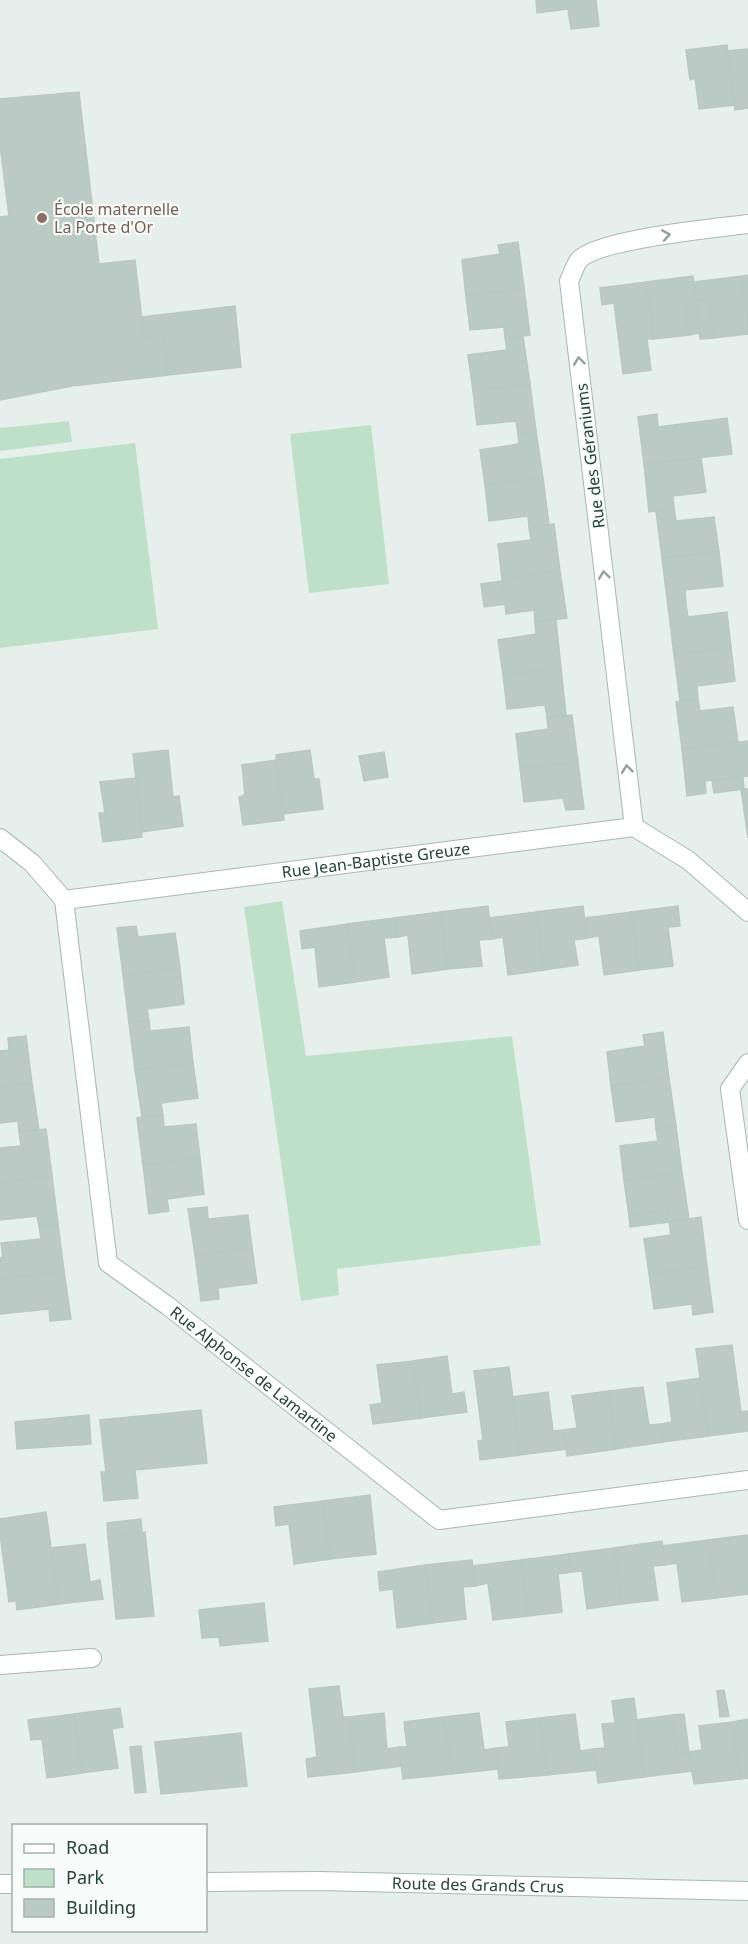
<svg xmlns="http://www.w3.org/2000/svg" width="748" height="1944" viewBox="0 0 748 1944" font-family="'Noto Sans',sans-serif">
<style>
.green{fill:#bfe0c8}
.building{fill:#bbcac4;stroke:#b8c9c2;stroke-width:1.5}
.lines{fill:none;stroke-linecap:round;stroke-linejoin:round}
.street-casing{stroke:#a8b8b2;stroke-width:20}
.secondary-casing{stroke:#a4bbb3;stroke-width:20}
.street{stroke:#fff;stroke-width:18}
.secondary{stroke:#fff;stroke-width:18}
.oneway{stroke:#92a09c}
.education-dot{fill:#8d6e63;stroke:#f7fbf9;stroke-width:2}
.labels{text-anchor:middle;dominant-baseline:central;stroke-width:4.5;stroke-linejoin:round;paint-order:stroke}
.education-label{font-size:16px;fill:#785e54;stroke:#f7fbf9;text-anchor:start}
.street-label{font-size:16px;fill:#24423a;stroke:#f7fbf9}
</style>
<rect width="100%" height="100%" fill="#e6efeb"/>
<g class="green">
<polygon points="69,421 72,442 0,451 0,428"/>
<polygon points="371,425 389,584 309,593 290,434"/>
<polygon points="135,443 158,629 0,648 0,459"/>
<polygon points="282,901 306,1056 512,1036 541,1245 337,1269 339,1295 301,1301 244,907"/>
</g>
<g class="building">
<polygon points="536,0 596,0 599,26 571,29 568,9 537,13"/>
<polygon points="727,45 734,105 699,109 695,78 690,80 686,50"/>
<polygon points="748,49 748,108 735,110 728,51"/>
<polygon points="79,92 99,264 135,260 144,337 164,335 168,375 72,386 0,400 0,217 9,216 0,144 0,99"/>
<polygon points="518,242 524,288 466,296 462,260 500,254 498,245"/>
<polygon points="748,275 748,327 742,276"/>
<polygon points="693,276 696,301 685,302 689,335 654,339 646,282"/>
<polygon points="742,276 748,334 714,338 708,299 696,301 694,282"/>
<polygon points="646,282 654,339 647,339 651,370 623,374 614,303 602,305 600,288"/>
<polygon points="524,288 530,335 505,338 504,327 470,330 466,296"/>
<polygon points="708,299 714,338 700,339 696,301"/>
<polygon points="696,301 700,333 689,335 685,302"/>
<polygon points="235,306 241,367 168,375 164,335 144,337 142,317"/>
<polygon points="523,336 530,384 473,391 468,355 507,350 505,338"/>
<polygon points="530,384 536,431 518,434 516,421 477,425 473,391"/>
<polygon points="657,414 658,427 727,418 732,454 644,464 638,417"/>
<polygon points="536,431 543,478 485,485 480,450 519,444 518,434"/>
<polygon points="701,458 706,492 673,496 674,508 649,512 644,464"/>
<polygon points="543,478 549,525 529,527 528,516 489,521 485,485"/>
<polygon points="674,508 676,521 714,517 719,552 662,558 656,511"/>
<polygon points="554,524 560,571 502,579 498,544 531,540 529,527"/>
<polygon points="719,552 723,586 685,590 686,604 668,606 662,558"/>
<polygon points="560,571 567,618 535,622 534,610 506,614 502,579"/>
<polygon points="502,581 505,604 484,607 481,584"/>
<polygon points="686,604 688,617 727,612 731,647 674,655 668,606"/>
<polygon points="556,620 561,668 503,675 498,640 536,634 535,622"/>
<polygon points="731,647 735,681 697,686 698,699 680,701 674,655"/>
<polygon points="561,668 566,715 547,718 545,705 507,709 503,675"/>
<polygon points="698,699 700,711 733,707 738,743 682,749 676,702"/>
<polygon points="572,715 578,762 520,768 516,734 548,729 547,718"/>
<polygon points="748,741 748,776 705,781 706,793 687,796 682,749"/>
<polygon points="168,750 173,797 179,796 183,826 142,832 133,754"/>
<polygon points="310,750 314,779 319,779 323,809 283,814 276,755"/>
<polygon points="384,752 388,777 364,781 359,756"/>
<polygon points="276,760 284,820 243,825 239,797 245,795 242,765"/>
<polygon points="578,762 584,809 566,810 563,798 524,802 520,768"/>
<polygon points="743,777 744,789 714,793 712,781"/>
<polygon points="136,778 142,837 103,842 99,813 105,813 100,782"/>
<polygon points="741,789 748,789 748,838"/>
<polygon points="488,906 492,939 479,940 482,966 448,969 440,912"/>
<polygon points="583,906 587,938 574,940 578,965 544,970 536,912"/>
<polygon points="678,906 680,926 668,927 673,966 639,970 631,912"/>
<polygon points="440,912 448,969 412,974 408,935 397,937 394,918"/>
<polygon points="536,912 544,970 508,975 503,937 492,939 489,918"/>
<polygon points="631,912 639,970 604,975 599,936 587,938 585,918"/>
<polygon points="394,918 397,937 384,938 389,977 355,982 347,924"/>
<polygon points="347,924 355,982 319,987 315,947 302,949 300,931"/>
<polygon points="136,926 138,937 175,933 180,968 123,975 117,928"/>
<polygon points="180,968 184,1004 147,1009 149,1020 129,1023 123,975"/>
<polygon points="149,1020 150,1031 189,1027 193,1063 135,1070 129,1023"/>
<polygon points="663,1032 669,1078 611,1086 607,1052 645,1046 643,1035"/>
<polygon points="26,1036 32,1083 0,1087 0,1051 9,1050 8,1038"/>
<polygon points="193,1063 198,1098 161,1103 163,1115 142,1117 135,1070"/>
<polygon points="669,1078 676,1126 656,1129 655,1117 616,1122 611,1086"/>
<polygon points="32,1083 39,1130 19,1132 18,1121 0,1123 0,1087"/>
<polygon points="163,1115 164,1127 196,1124 200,1158 143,1165 137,1118"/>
<polygon points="676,1126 682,1172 624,1181 620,1146 658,1141 656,1129"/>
<polygon points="46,1129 52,1176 0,1183 0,1148 21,1146 19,1132"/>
<polygon points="200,1158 204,1194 167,1199 169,1211 149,1214 143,1165"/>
<polygon points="682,1172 689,1219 669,1222 668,1210 629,1216 624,1181"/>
<polygon points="52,1176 58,1224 39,1226 37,1216 0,1220 0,1183"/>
<polygon points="207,1207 208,1219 248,1215 252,1248 195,1255 188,1209"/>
<polygon points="668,1210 669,1222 630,1227 629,1216"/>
<polygon points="701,1217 707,1266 649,1274 644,1239 671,1235 669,1222"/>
<polygon points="58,1224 64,1271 0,1279 0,1258 3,1257 1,1243 41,1239 39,1226"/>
<polygon points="252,1248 257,1283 218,1288 219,1299 201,1301 195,1255"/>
<polygon points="707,1266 713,1312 693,1315 692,1304 654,1309 649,1274"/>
<polygon points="64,1271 71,1319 50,1321 49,1309 0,1314 0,1279"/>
<polygon points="732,1345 741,1412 748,1411 748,1431 708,1436 696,1349"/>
<polygon points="447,1356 452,1394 464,1392 467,1412 421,1418 413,1361"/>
<polygon points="413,1361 421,1418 373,1424 370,1405 382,1403 377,1365"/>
<polygon points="509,1367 520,1455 480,1460 478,1441 483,1440 474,1371"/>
<polygon points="700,1378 708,1436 663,1442 661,1424 672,1422 667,1383"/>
<polygon points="643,1387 649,1425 661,1424 663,1442 616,1449 608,1391"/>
<polygon points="608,1391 616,1449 567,1456 564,1430 577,1428 572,1396"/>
<polygon points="548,1392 553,1431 564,1430 567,1449 520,1455 512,1397"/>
<polygon points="201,1410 207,1463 135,1470 138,1498 104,1501 101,1472 106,1472 100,1420"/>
<polygon points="89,1415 91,1444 17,1449 15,1422"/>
<polygon points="370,1495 376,1554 330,1559 323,1501"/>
<polygon points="323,1501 330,1559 294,1564 289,1524 276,1526 274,1507"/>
<polygon points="46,1512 59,1604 17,1610 16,1601 9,1602 0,1534 0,1519"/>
<polygon points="141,1519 142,1532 108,1537 107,1523"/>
<polygon points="145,1532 154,1616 116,1619 108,1537"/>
<polygon points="748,1535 748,1594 716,1598 708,1540"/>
<polygon points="708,1540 716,1598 682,1602 677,1563 665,1565 662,1546"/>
<polygon points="662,1541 665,1565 653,1566 658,1600 622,1604 614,1548"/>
<polygon points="85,1544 90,1582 100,1580 103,1599 59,1604 51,1548"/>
<polygon points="614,1548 622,1604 587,1609 582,1571 571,1572 568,1554"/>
<polygon points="568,1554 571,1572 558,1574 562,1612 528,1616 521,1560"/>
<polygon points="472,1560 475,1586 463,1587 466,1619 433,1623 425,1565"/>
<polygon points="521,1560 528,1616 493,1620 488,1583 475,1586 473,1566"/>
<polygon points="425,1565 433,1623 397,1628 393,1589 380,1591 378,1572"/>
<polygon points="264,1603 268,1641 220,1646 219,1637 202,1638 199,1610"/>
<polygon points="339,1686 343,1717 349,1717 355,1772 308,1777 306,1759 317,1757 309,1689"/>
<polygon points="724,1690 729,1716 720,1717 717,1691"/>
<polygon points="634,1698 644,1777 598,1783 593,1749 605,1748 602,1724 615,1723 612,1701"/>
<polygon points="120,1708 123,1727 112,1729 118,1768 82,1773 74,1714"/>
<polygon points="384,1713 387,1749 399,1747 402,1766 355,1772 349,1717"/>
<polygon points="479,1713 484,1750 496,1748 498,1769 452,1774 444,1717"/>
<polygon points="74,1714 82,1773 47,1778 42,1739 31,1740 28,1720"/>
<polygon points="575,1714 580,1751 593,1749 596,1770 547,1775 540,1718"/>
<polygon points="684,1714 689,1752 676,1754 672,1715"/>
<polygon points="672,1715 676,1754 689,1752 692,1771 644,1777 637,1720"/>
<polygon points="444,1717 452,1774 403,1779 399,1747 407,1747 404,1722"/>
<polygon points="540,1718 547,1775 499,1779 496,1748 509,1747 506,1722"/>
<polygon points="748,1719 748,1778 740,1779 732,1722"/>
<polygon points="732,1722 740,1779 694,1784 689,1752 702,1750 699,1726"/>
<polygon points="241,1733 247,1786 161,1794 155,1742"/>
<polygon points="141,1746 146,1792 135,1793 130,1747"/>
</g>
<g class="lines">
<defs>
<g id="street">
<path d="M634,827L569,281C572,275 575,265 579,260C598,239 716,228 748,224"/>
<path id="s1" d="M0,838L32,863L64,900L634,827L688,860L748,912"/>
<path id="s2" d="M64,900L108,1263L168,1306L439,1520L748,1480"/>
<polyline points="748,1063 730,1089 748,1220"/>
<polyline points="0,1665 92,1658"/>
</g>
<g id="secondary">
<path id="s3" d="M206,1882L320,1881L748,1891"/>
<polyline points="0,1884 14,1884"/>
</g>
</defs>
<use href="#street" class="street-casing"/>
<use href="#secondary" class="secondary-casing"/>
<use href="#street" class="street"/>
<use href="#secondary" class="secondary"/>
</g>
<defs><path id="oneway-chevron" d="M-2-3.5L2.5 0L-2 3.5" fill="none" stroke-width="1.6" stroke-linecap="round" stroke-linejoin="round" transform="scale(1.5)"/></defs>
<g class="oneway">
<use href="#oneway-chevron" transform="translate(666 235) rotate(-10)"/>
<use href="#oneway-chevron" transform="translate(579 361) rotate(-97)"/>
<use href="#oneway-chevron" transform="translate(604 575) rotate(-97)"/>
<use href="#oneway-chevron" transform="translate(627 769) rotate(-97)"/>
</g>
<circle class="education-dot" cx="42" cy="218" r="6"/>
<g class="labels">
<g class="education-label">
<text x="54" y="209">École maternelle<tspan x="54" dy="18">La Porte d'Or</tspan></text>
</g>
<g class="street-label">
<text transform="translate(590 456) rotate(-97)">Rue des Géraniums</text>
<text stroke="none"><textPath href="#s1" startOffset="404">Rue Jean-Baptiste Greuze</textPath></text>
<text stroke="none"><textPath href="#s2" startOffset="549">Rue Alphonse de Lamartine</textPath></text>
<text stroke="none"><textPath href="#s3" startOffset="272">Route des Grands Crus</textPath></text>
</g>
</g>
<rect x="12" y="1824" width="195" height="108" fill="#f7fbf9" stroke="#a3b1ad" stroke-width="1.5"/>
<rect x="24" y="1844" width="30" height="9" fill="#ffffff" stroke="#a3b1ad" stroke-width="1.5"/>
<text x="66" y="1854" font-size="18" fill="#24423a">Road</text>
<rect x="24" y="1869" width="30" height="18" fill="#bfe0c8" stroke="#a3b1ad" stroke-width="1.5"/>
<text x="66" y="1884" font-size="18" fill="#24423a">Park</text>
<rect x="24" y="1899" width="30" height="18" fill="#bbcac4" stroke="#a3b1ad" stroke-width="1.5"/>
<text x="66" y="1914" font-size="18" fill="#24423a">Building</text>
</svg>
